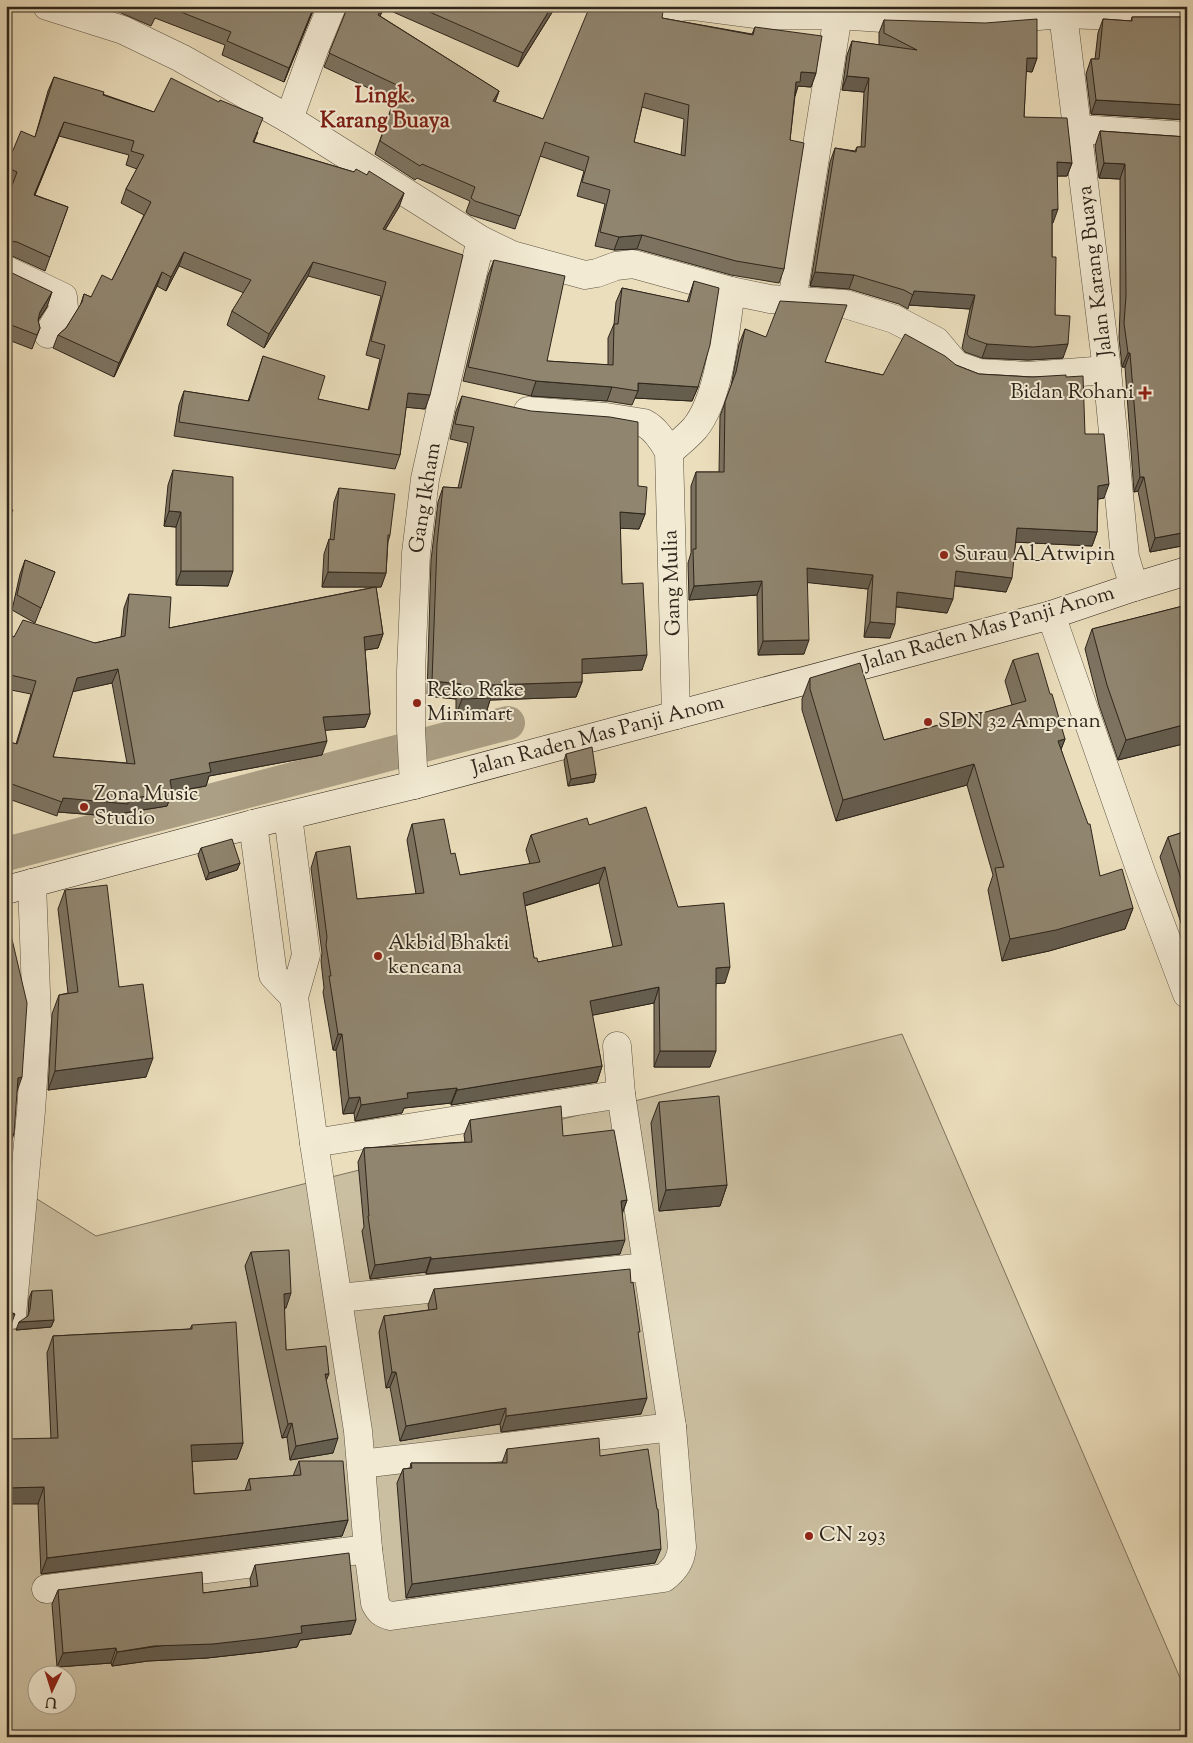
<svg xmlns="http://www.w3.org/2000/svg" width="1193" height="1743" viewBox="0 0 1193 1743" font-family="'Sorts Mill Goudy',serif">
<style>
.green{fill:#cbbfa1;stroke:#7c725e;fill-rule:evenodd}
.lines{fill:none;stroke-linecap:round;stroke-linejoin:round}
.canal{stroke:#ab9f85;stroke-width:34}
.street-casing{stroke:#5d5343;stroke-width:29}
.secondary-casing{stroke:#2e251b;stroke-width:29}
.street{stroke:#f2ead3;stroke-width:28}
.secondary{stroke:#f2ead3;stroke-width:28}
.wall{fill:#7c725f;stroke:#2e251b;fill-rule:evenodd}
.shaded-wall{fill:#655d4e;stroke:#2e251b}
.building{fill:#90856f;stroke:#2e251b;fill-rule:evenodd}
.poi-dot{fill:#8f2418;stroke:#f2ead3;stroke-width:2}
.labels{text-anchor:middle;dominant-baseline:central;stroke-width:4;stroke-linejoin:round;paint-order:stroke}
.street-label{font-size:21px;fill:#2e251b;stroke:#f2ead3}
.poi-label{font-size:21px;fill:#2e251b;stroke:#f2ead3;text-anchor:start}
.neighbourhood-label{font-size:22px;font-weight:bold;fill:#7a1f14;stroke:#f2ead3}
</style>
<rect width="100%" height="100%" fill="#ebdebc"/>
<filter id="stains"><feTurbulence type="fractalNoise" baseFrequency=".004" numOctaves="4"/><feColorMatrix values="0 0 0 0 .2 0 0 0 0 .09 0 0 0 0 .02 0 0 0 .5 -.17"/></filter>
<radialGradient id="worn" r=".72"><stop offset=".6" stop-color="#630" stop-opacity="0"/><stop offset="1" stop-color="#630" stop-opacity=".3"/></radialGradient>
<path class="green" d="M902,1034L1187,1694V1737H6V1287L18,1187L96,1236ZM38,1676H68V1706H38Z"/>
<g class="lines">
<polyline class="canal" points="6,854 508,723"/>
<defs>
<g id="street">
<polyline points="47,6 123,30 181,58 289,119 481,240 512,255 585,275 597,273 616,266 633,264 731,291 770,299 845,304 894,319 936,341 956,365 979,373 1028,376 1107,370"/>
<polyline points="618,6 659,9 689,6"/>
<polyline points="694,6 763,15 838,15 911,20 980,21 1062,14 1123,16 1187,16"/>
<polyline points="1062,6 1107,370 1125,557 1134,587"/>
<polyline points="289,119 315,47 332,6"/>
<polyline points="1079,129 1187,136"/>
<polyline points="6,270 63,297 64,308 48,334"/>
<polyline points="792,301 838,15"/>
<path d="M528,411L606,417L644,423C656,429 663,441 669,452L676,715"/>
<path d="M669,452C678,444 687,437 695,428C720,397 725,331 731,291"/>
<polyline points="1051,615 1141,872 1187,994"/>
<polyline points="414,785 411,730 411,671 416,553 425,479 455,344 481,240"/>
<path d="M288,816L306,955L294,997L314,1143L358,1431L368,1549L375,1603C379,1611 382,1614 391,1616L664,1578C675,1569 681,1561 682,1547L672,1427L621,1094L617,1046"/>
<polyline points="253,824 273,975 294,997"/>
<polyline points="314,1143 621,1094"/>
<polyline points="339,1298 647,1267"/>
<polyline points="12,1315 31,1111 37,1020 32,883"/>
<polyline points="361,1464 672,1427"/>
<polyline points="46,1589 368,1549"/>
</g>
<polyline id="secondary" points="6,890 253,824 414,785 1051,615 1134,587 1187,571"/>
</defs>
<use href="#street" class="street-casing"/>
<use href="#secondary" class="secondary-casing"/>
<use href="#street" class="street"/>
<use href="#secondary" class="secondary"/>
</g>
<g class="wall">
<polygon points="105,6 315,6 284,82 222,55 225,45 155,18 151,26"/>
<path d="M347,6H556L518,67L384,8L380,16L499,91L495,102L543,119L621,8L662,18L752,34L755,27L816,73L811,87L798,86L795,96L790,140L784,269L779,283L731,275L637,249L614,250L595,246L605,204L577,196L584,171L540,156L515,229L470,215L466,212L470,201L417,178L415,180L375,154L394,100L324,67L347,10ZM642,107L684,119L681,155L634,142Z"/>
<polygon points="1132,17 1187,17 1187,120 1091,114 1086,74 1091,59 1095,59 1098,33 1103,19 1131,21"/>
<polygon points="884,20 1037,58 1032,72 1026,71 1024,117 1072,163 1067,176 1057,176 1052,223 1052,257 1055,315 1063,358 1028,360 982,358 965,352 962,348 970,309 909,305 908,309 899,304 849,289 810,286 830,162 835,148 855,151 857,147 861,147 864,92 842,90 847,55 852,41 879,45 879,33"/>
<polygon points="54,77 154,112 258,132 254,142 354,172 367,175 404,193 399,207 385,230 425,409 406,407 400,455 395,469 174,436 179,405 184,391 248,401 263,356 318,399 368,410 380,359 366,355 381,296 308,276 264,348 227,325 232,311 244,293 179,266 166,291 157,286 114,377 53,348 58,335 66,328 80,306 84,294 91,297 112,280 144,215 121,203 126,189 137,169 126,165 129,155 59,136 35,195 68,207 45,271 12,256 6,255 6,202 12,186 6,183 6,167 35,137 48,91"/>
<polygon points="1100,131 1187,137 1187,545 1150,552 1138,491 1134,492 1125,367 1122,367 1119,338 1120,311 1120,179 1099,178 1095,146"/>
<polygon points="494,260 547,361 608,365 608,338 614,324 616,302 622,288 687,302 694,281 698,387 692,401 635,398 632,405 607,401 531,396 463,381 488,275"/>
<polygon points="6,282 47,307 38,321 40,328 32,349 6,339"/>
<polygon points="745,329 825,362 883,375 956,365 979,374 1032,377 1066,377 1085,434 1104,498 1098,499 1097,532 1092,546 1016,542 1006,592 954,586 947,613 896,607 890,638 864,637 868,589 807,582 804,654 758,655 757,595 689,600 688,563 691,553 691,486 696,472 719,472 720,416 731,386 739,344"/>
<polygon points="462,396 638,486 645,514 639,529 620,528 622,584 642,670 582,673 582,682 576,697 490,700 486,713 456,715 456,699 427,696 431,560 438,502 443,487 458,488 468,443 450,439 456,411"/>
<polygon points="173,470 228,586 176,585 176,527 164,526 168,485"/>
<path d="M339,488L390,535L388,542L386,573L381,587H376L383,634L378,648L365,650L370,714L365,727L325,730L322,755L209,776L206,786L172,792L167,806L124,813L123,817L58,812L57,816L6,798V741L16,744L31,694L6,689V638L8,634L14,637L95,643L121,637L124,608L129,594L169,628L375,587H322L324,554L329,539L330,540L334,502ZM112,683L127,763L53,757L73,691Z"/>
<polygon points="25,560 55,572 35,623 12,610 20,574"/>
<polygon points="1187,605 1187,743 1118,760 1099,705 1085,649 1092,629"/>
<polygon points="1013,660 1065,739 1061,749 1100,876 1133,908 1125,929 1049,951 1002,961 988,890 993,875 967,785 836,821 802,710 802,699 810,678 884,740 1012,705 1005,681"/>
<polygon points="566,754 596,774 594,782 568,786 564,761"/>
<path d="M412,824L451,854L460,875L530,864L526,850L531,835L589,825L678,907L725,983H716L710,1067H654V1003L592,1015L602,1066L597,1082L451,1105V1103L404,1108L402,1113L355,1121L354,1113L343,1114L336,1050H333L323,992L324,988L321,961L322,953L311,868L316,852L357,899L416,894L407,840ZM599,883L613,947L538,962L534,958L525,906Z"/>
<polygon points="1187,831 1187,942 1160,857 1168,837"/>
<polygon points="201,848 240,863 237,870 206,880 198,855"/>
<polygon points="65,890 119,987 146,1077 48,1090 52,1014 59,995 68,993 58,909"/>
<polygon points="659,1102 727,1185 720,1206 659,1211 651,1123"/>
<polygon points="470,1120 563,1136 627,1200 622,1214 620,1254 426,1274 426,1272 370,1279 362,1231 364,1227 358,1162 364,1148 465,1142 464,1135"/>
<polygon points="251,1252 286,1308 284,1308 286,1350 326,1381 333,1453 290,1460 287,1437 282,1438 245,1266"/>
<polygon points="434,1289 638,1336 641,1414 501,1432 500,1424 400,1441 390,1387 386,1388 379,1332 384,1316 429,1310 428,1305"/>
<polygon points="32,1291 54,1320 51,1327 16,1330 28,1316 29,1298"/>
<polygon points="192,1325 243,1443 237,1459 192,1461 194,1494 245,1491 249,1479 293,1476 299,1461 348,1520 342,1536 41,1574 38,1504 51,1439 47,1353 53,1336 190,1329"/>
<polygon points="507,1449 600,1456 655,1563 406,1598 397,1483 403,1469 410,1468 411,1463 502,1463"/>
<polygon points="255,1565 351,1634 300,1640 297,1647 261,1652 207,1658 148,1661 112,1666 111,1663 57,1667 52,1604 58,1590 203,1593 251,1587 250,1579"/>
</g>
<g class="shaded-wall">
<polygon points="314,6 315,6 284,82 289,68"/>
<polygon points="383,6 385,6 373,29 378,15"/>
<polygon points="552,6 556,6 518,67 523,53"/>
<polygon points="1027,58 1037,58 1032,72 1022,71"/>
<polygon points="801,72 816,73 811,87 798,86 795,96 796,82"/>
<polygon points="847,76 869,78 864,92 842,90"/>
<polygon points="499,91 494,105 493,101"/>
<polygon points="1096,100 1187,105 1187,120 1091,114"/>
<polygon points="64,122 59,136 29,209 34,195"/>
<polygon points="1057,162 1072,163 1067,176 1052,176"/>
<polygon points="1104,163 1125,164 1120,179 1099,178"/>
<polygon points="404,193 399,207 377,243 383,229"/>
<polygon points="1058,209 1053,223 1048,223 1052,210"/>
<polygon points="642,235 637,249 614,250 619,237"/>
<polygon points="9,241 6,249 6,242"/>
<polygon points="184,252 179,266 166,291 171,277"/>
<polygon points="313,262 308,276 264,348 269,334"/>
<polygon points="162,272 157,286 114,377 119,363"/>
<polygon points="815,272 854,275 849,289 810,286"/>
<polygon points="914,291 975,295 970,309 909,305"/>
<polygon points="52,292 47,307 34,326 40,312"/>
<polygon points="987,344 1068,344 1063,358 1028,360 982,358"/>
<polygon points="1128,353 1130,353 1125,367 1122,367"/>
<polygon points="536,381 612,387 607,401 531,396"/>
<polygon points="638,383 698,387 692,401 635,398 638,391"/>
<polygon points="408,393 430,395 425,409 403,407"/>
<polygon points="1140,477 1144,477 1138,491 1134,492"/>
<polygon points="1109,484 1104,498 1093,500 1098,486"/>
<polygon points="169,511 181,512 176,527 164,526"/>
<polygon points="620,512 645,514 639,529 614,528"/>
<polygon points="1017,528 1097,532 1092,546 1012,542"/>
<polygon points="1187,532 1187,545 1150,552 1155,538"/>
<polygon points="807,568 873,575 868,589 802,582"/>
<polygon points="181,571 233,571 228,586 176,585"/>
<polygon points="956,571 1012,578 1006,592 951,585"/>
<polygon points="328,572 386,573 381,587 322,587"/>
<polygon points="762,581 757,595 689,600 694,586"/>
<polygon points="897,592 953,599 947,613 892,606"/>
<polygon points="870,622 895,624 890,638 864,637"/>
<polygon points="383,634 378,648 359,651 364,637"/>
<polygon points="809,640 804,654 758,655 763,641"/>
<polygon points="647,655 642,670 576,674 582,659"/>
<polygon points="118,669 112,683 72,692 77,678"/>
<polygon points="432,681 461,684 456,699 427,696"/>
<polygon points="582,682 576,697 490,700 486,713 456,715 462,699 490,685"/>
<polygon points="370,714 365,727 318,731 323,717"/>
<polygon points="1187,724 1187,743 1118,760 1126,740"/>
<polygon points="1065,739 1057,760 1058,741"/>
<polygon points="327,741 322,755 209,776 206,786 172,792 167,806 124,813 123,817 58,812 63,798 128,799 170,780 209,763"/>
<polygon points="974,764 967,785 836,821 843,800"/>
<polygon points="596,774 594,782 568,786 571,779"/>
<polygon points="240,863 237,870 206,880 209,873"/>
<polygon points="605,867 599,883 517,908 523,893"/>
<polygon points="1133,908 1125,929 1049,951 1002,961 1010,939"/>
<polygon points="730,967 725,983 711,984 716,968"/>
<polygon points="659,987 654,1003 584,1017 590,1001"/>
<polygon points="338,1034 342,1034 336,1050 333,1050"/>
<polygon points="660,1051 716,1051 710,1067 654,1067"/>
<polygon points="153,1058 146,1077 48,1090 55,1071"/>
<polygon points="602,1066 597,1082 451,1105 457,1090"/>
<polygon points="22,1077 16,1094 18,1078"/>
<polygon points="457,1088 451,1103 404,1108 402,1113 355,1121 361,1105 407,1093"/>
<polygon points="360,1097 354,1113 343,1114 349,1098"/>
<polygon points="11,1134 14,1134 8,1150 6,1150"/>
<polygon points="727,1185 720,1206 659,1211 666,1190"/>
<polygon points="627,1200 622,1214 621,1201"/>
<polygon points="625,1240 620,1254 426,1274 431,1259"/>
<polygon points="431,1257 426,1272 370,1279 375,1265"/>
<polygon points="291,1293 286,1308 278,1308 284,1294"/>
<polygon points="6,1314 15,1314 9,1330 6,1330"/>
<polygon points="54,1320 51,1327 16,1330 19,1322"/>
<polygon points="392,1372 396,1372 390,1387 386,1388"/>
<polygon points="325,1374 329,1374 323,1388"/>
<polygon points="647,1398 641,1414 501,1432 506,1416"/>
<polygon points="506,1408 500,1424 400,1441 406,1426"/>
<polygon points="292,1423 287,1437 282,1438 288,1424"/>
<polygon points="338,1438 333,1453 290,1460 296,1446"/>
<polygon points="243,1443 237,1459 185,1462 191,1445"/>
<polygon points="44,1487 38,1504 6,1504 6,1488"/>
<polygon points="348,1520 342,1536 41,1574 47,1558"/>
<polygon points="661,1549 655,1563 406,1598 412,1584"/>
<polygon points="356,1620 351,1634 300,1640 297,1647 261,1652 207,1658 148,1661 112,1666 117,1652 301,1626"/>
<polygon points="116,1648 111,1663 57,1667 63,1653"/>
</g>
<g class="building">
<polygon points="142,6 159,6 156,12"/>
<polygon points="166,6 314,6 289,68 227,41 231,32"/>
<path d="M348,6H383L378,15L499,91L493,101L543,119L590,6H618L621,8L663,11L662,18L753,35L755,27L822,36L816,73L801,72L800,82H796L790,140L804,143L784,269L736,261L642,235L619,237L600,232L610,190L582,182L589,157L545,142L520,216L475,201L471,198L475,187L422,164L420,166L380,141L399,86L329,53ZM645,93L689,105L685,156L634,142Z"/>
<polygon points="416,6 552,6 523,53"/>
<polygon points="1132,17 1187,17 1187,105 1096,100 1091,59 1099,59 1103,19 1132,21"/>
<polygon points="1037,19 1037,58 1027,58 1024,117 1067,118 1072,163 1057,162 1058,209 1052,210 1052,257 1056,257 1055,315 1070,316 1068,344 1033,347 987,344 970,338 967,334 975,295 914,291 913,295 904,290 854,275 815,272 835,148 856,152 857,147 865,147 869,78 847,76 852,41 917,50 884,33 884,20 985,23"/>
<polygon points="54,77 104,92 103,95 154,112 171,78 219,102 220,100 263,118 253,142 354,172 356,169 367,175 369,171 404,193 383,229 463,255 430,395 408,393 400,455 179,422 184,391 249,401 263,356 325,376 318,399 369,410 385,345 371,341 386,282 313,262 269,334 232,311 251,280 184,252 171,277 162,272 119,363 58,335 66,328 82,302 84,294 91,297 102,275 112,280 151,202 126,189 144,155 131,151 134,141 64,122 34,195 68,207 50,257 17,242 9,241 6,242 6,202 17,172 6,167 21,131 35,137"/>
<polygon points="1100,131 1187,137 1187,532 1155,538 1144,477 1140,477 1130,353 1128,353 1124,323 1126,296 1125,164 1104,163"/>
<polygon points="494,260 565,276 547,361 613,365 614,324 618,324 622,288 689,302 694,281 719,288 710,345 698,387 638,383 638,391 612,387 536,381 468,367"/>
<polygon points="10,272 52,292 40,312 38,320 40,328 37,335 6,323 6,282"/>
<polygon points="780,301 847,305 825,362 883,375 905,334 945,356 956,365 979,374 1032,377 1066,375 1066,377 1083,376 1085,434 1104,434 1109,484 1098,486 1097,532 1017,528 1012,578 956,571 953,599 897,592 895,624 870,622 873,575 807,568 809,640 763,641 762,581 694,586 693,549 696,549 696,472 724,472 725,402 736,372 745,329 766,337"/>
<polygon points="462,396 531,411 610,417 638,422 638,486 647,487 645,514 620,512 622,584 643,583 647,655 582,659 582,682 490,685 491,698 462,699 461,684 432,681 437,544 443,487 461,488 474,427 455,424"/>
<polygon points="173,470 233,477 233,571 181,571 181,512 169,511"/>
<polygon points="339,488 395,494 390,535 388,535 386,573 328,572 329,539 334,540"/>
<polygon points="6,506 13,510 6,525"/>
<polygon points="25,560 55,572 41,608 17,595"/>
<path d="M376,587L383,634L364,637L370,714L323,717L327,741L209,763L211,772L170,780L172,792L128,799V804L63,798L62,802L6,782V741L17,744L36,681L6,674V641L8,634L14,637L23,620L95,643L125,636L129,594L171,597L169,628ZM118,669L135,764L53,757L77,678Z"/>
<polygon points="1187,605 1187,724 1126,740 1107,685 1092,629"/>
<polygon points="1038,653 1050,694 1052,694 1065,739 1058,741 1088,824 1090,824 1100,876 1122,869 1133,908 1056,930 1010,939 995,868 1004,867 974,764 843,800 810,689 810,678 860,663 884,740 1026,701 1013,660"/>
<polygon points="592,747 596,774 571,779 566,754"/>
<path d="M646,807L678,907L724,903L730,967L716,968V1051H660L659,987L590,1001L602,1066L457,1090V1088L407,1093L408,1098L361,1105L360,1097L349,1098L342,1034H338L329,976H331L326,945L327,937L316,852L350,846L357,899L424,893L412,824L444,819L451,854L455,853L460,875L540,862L531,835L587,818L589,825ZM605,867L622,945L538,962L537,958H534L523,893Z"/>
<polygon points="1187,831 1187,898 1168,837"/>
<polygon points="232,839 240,863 209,873 201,848"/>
<polygon points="107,885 119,987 143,984 153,1058 55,1071 59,995 78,992 65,890"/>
<polygon points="11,935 27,1003 22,1077 18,1078 14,1134 11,1134 6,1157 6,936"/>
<polygon points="719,1096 727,1185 666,1190 659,1102"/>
<polygon points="561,1106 563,1136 614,1130 627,1200 621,1201 625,1240 431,1259 431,1257 375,1265 368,1216 369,1216 364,1148 472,1142 470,1120"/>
<polygon points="289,1250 291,1293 284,1294 286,1350 326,1346 329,1374 325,1374 338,1438 296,1446 292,1423 288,1424 251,1252"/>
<polygon points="630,1269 631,1283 633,1282 640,1332 638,1332 647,1398 506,1416 506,1408 406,1426 396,1372 392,1372 384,1316 437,1309 434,1289"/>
<polygon points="52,1290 54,1320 19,1322 28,1316 30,1309 32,1291"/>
<polygon points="6,1308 9,1311 15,1314 6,1314"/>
<polygon points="236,1322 243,1443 191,1445 194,1494 251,1490 249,1479 301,1475 299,1461 343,1461 348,1520 47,1558 44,1487 6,1488 6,1439 58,1438 53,1336 192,1329 192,1325"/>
<polygon points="599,1438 600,1456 648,1449 657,1509 658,1509 661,1549 412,1584 403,1469 412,1468 411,1463 507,1463 507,1449"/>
<polygon points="349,1553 356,1620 301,1626 302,1633 266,1638 213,1644 154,1646 117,1652 116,1648 63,1653 58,1590 202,1572 203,1593 258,1586 255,1565"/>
</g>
<g class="poi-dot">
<path d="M1142.5 385.5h5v5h5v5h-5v5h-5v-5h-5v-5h5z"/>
<circle cx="944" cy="555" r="5"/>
<circle cx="417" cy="703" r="5"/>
<circle cx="928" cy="722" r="5"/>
<circle cx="84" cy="807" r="5"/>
<circle cx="378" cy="956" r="5"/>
<circle cx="809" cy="1536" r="5"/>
</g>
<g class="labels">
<g class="street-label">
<text transform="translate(1096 271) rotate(-97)">Jalan Karang Buaya</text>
<text transform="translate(426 498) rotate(-81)">Gang Ikham</text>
<text transform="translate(673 583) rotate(-92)">Gang Mulia</text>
<text transform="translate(989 629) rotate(-16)">Jalan Raden Mas Panji Anom</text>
<text transform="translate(598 736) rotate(-15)">Jalan Raden Mas Panji Anom</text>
</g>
<g class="poi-label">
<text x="1134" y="393" text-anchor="end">Bidan Rohani</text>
<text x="954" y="555">Surau Al_Atwipin</text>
<text x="427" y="691">Reko Rake<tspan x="427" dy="24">Minimart</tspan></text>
<text x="938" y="722">SDN 32 Ampenan</text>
<text x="94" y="795">Zona Music<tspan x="94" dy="24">Studio</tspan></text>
<text x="388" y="944">Akbid Bhakti<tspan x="388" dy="24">kencana</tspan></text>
<text x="819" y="1536">CN 293</text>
</g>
<g class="neighbourhood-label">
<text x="385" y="97">Lingk.<tspan x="385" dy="25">Karang Buaya</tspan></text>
</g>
</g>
<rect width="1193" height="1743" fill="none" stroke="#ebdebc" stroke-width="25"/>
<rect x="8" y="8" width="1178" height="1728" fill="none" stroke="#2e251b" stroke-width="2.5"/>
<rect x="12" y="12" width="1168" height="1718" fill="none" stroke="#2e251b"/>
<g transform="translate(52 1690) rotate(184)"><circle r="24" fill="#f2ead3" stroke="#a49b89"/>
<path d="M0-4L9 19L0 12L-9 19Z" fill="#8f2418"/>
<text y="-8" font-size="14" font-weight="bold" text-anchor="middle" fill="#2e251b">U</text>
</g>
<rect width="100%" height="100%" filter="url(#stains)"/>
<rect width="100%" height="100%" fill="url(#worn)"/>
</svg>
